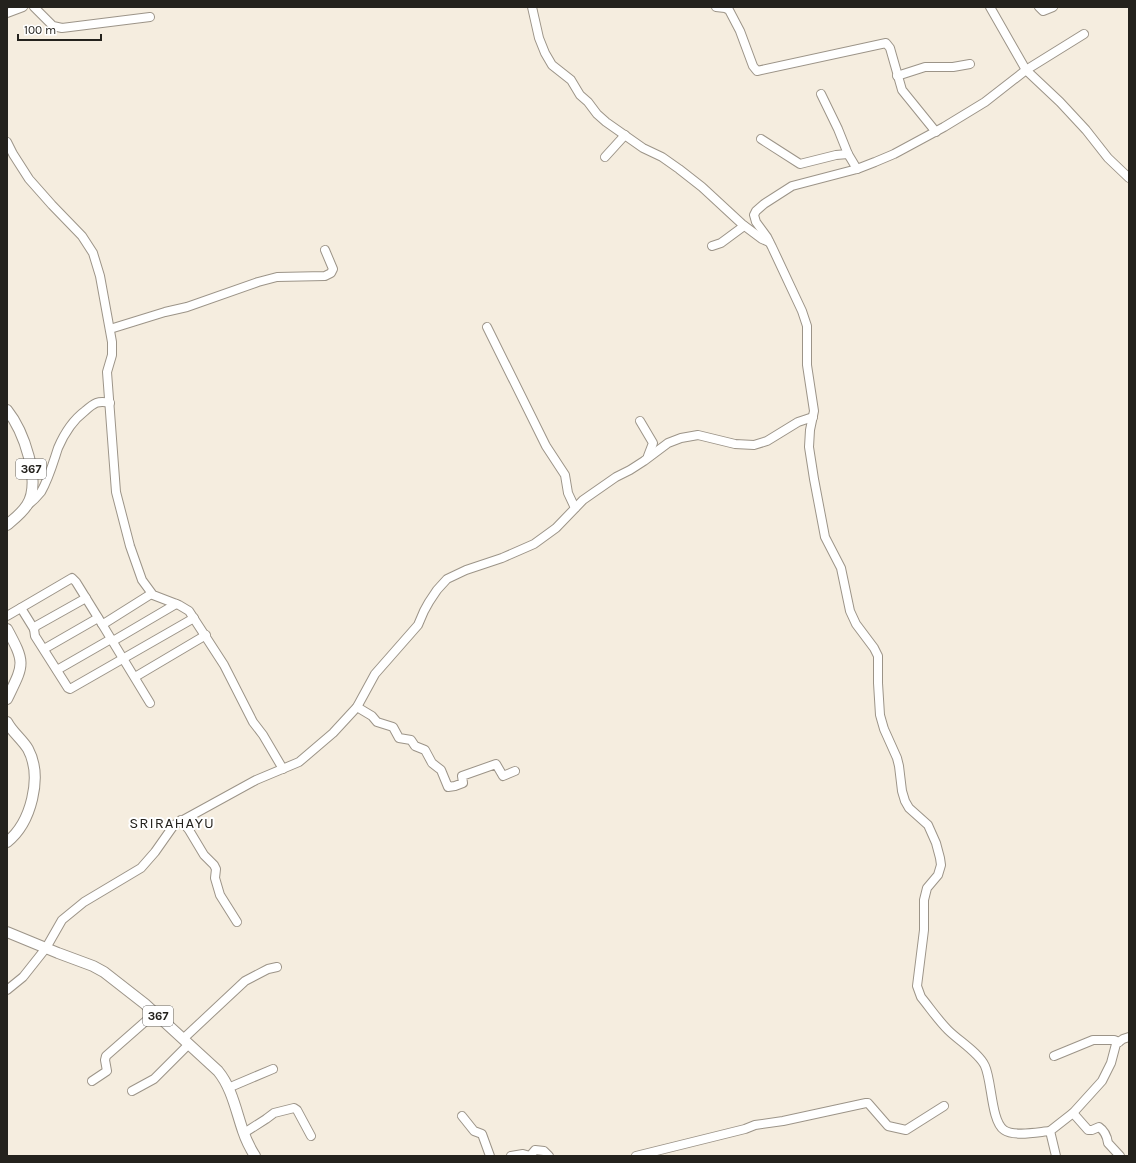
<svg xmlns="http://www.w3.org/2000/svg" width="1136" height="1163" viewBox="0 0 1136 1163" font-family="Karla,sans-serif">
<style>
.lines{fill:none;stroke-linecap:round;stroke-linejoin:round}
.minor-casing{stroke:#9c9488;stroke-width:10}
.major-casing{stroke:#9c9488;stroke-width:12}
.minor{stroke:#fff;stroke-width:8}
.major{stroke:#fff;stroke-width:10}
.labels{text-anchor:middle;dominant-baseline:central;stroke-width:4;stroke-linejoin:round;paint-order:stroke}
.shield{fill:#fff;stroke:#666461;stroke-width:1}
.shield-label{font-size:12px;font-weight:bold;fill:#24221d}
.quarter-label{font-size:15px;letter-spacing:1px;fill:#24221d;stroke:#fff}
</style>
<rect width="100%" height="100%" fill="#f5eddf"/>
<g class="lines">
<defs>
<g id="minor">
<polyline points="34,7 53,26 62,28 150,17"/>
<polyline points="532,7 539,38 545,53 552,65 571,80 580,95 588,102 597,114 606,122 643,148 662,157 679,169 702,187 742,224 762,239 769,242"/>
<polyline points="716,7 725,8 729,10 740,31 753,66 757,71 886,43 890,48 902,90 936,132"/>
<polyline points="990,7 1026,70 1060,102 1086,130 1108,158 1129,178"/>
<polyline points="1039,7 1043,11 1053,7"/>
<polyline points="7,13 23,7"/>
<polyline points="897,76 925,67 953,67 970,64"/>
<polyline points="821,94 838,129 848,154 857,169"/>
<polyline points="761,139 800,164 836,155 848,154"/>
<polyline points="7,142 13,154 29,179 52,205 82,236 93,253 100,276 112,342 112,355 107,372 116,492 130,546 142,580 153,595 179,605 189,611 224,665 253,722 263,735 283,769"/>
<polyline points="605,157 625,135"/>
<polyline points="712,246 721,243 744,226"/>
<polyline points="487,327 546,446 565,475 568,493 575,508"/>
<polyline points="110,329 165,312 187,307 258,282 277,277 325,276 331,273 333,269 325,250"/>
<polyline points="640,421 653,443 648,456"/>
<path d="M28,505C33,501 37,497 41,492C49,478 53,463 58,448C64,434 73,420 85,411C94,403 98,400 110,403"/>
<polyline points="86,598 36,626 34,629 35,636 68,688 70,689 194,618"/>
<polyline points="21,608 34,629"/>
<polyline points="7,616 72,578 76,582 102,624 105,623 151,594"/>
<polyline points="102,624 150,703"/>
<polyline points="113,641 176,604"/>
<polyline points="44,649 98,618"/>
<polyline points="57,670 111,639"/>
<polyline points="135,677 206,635"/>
<polyline points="357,707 372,716 377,722 393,727 399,738 411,740 415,746 425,750 432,763 441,770 448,787 455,786 463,783 462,776 496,764 503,776 515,771"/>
<polyline points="181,820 189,830 204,855 214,865 216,869 215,878 220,895 237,922"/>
<polyline points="7,990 23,977 46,948 62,920 84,902 141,868 155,852 174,825 256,780 299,762 333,733 357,707 375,674 418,625 424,611 429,602 437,590 447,579 466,570 502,558 534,544 556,528 583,500 616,477 630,470 644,461 668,443 681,438 698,435 735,444 754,445 767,441 798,422 813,417"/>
<polyline points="183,1039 245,981 268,969 277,967"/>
<polyline points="1054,1056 1093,1040 1114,1040 1119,1042"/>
<polyline points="92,1081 107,1071 105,1060 106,1056 155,1013"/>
<polyline points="228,1088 273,1069"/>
<polyline points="132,1091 154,1079 189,1044"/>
<path d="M1073,1113L1088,1130H1092L1099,1127C1105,1131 1107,1136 1108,1143L1120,1156"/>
<polyline points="462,1116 474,1131 482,1134 490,1156"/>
<path d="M1050,1131C1038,1132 1014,1137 1004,1130C991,1121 992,1081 985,1066C979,1053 959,1041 948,1030C938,1020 930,1008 921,997L917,986L924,930V900L927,888L938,875L941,865L940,858L936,843L928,825L909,808L905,801L902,791L899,766L897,758L884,729L880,715L878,683V656L874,648L856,624L850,611L841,568L825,537L814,479L809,447L810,430L814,411L807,365V326L802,311L772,247L767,237L756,222L754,215L756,211L764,204L792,186L857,169L875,162L894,154L944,127L985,102L1026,70L1084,34"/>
<polyline points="244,1133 266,1119 274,1113 294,1108 297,1110 311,1136"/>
<polyline points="511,1156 523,1154 530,1156"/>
<polyline points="530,1156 535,1150 544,1151 549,1156"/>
<polyline points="636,1156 745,1129 755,1125 783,1121 866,1103 868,1103 888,1126 906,1130 944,1106"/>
<polyline points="1056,1156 1050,1131 1073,1113 1102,1081 1111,1063 1116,1044 1123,1039 1129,1037"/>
</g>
<g id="major">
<path d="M7,410C23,430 42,481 27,505C22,513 14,519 7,525"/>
<path d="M7,629C26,664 24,664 7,699"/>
<path d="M7,722C12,732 22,739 28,749C43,777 31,823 7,842"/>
<path d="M7,932L58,953L93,966L104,972L145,1004L218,1071C232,1088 236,1111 243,1131C246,1140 250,1148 255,1156"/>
</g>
</defs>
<use href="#minor" class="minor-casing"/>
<use href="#major" class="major-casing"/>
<use href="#minor" class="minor"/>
<use href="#major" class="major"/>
</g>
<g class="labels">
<g class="shield">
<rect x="16" y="459" width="30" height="20" rx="3"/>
<rect x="143" y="1006" width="30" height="20" rx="3"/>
</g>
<g class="shield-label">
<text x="31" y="469">367</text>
<text x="158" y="1016">367</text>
</g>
<g class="quarter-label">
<text x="172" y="823">SRIRAHAYU</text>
</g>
</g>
<rect width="1136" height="1163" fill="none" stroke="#24221d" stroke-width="16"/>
<path d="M18 34v6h83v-6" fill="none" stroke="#24221d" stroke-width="2"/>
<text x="24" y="34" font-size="12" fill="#24221d" stroke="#ffffff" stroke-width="3" paint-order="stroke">100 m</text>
</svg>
